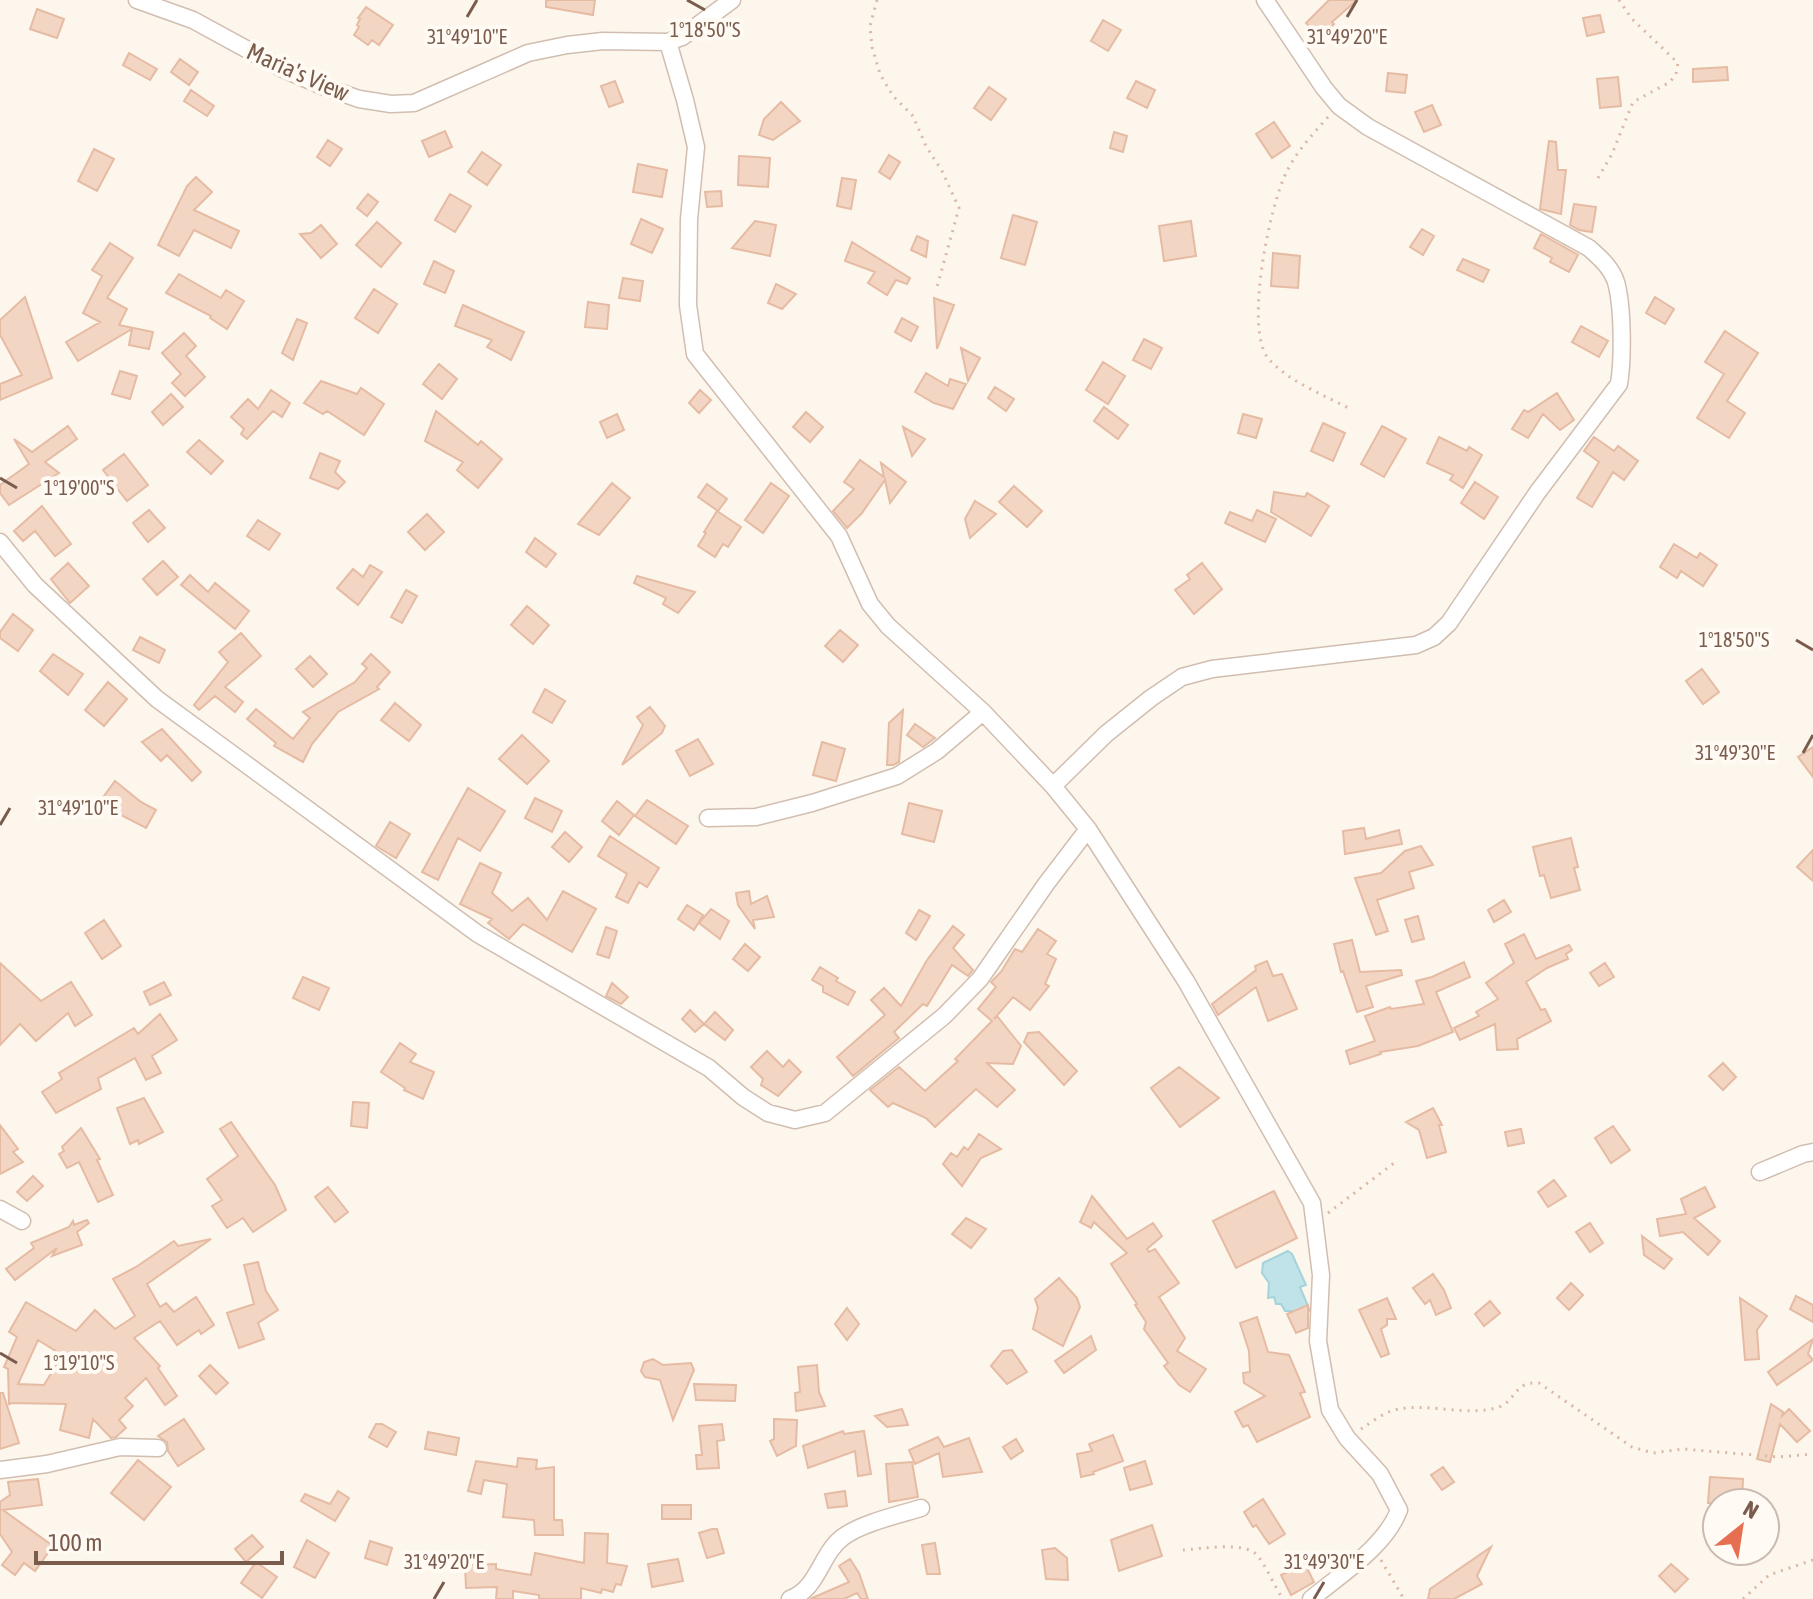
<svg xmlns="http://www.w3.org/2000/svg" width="1813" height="1599" viewBox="0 0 1813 1599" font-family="'Asap Condensed',sans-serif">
  <rect width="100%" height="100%" fill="#fdf6ec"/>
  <path fill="#bfe3e8" stroke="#a5d3da" stroke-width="2" d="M1288,1251L1292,1254L1306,1285L1300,1287L1310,1311H1285L1281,1304H1276L1274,1297L1268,1298L1269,1283L1262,1273L1263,1263Z"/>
  <path fill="#f3d5c3" stroke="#e6bba3" stroke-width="2" fill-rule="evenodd" d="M546,0H595L593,15L546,7Z
    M1329,0H1357L1332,22L1334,24L1321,38L1306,23Z
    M366,7L393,25L379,45L372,40L368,45L354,35L359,27L357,25L360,19L358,18Z
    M37,9L64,19L57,38L30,29Z
    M1600,15L1604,32L1587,36L1583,18Z
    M1103,20L1121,30L1108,51L1091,41Z
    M129,53L157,69L150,80L123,65Z
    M180,59L198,72L189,85L171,72Z
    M1727,67L1728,80L1693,82V69Z
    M1388,73L1407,75L1405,93L1386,91Z
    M1618,77L1621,106L1600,108L1597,79Z
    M615,81L623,102L609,107L601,86Z
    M1136,81L1155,90L1147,108L1127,98Z
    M989,87L1006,99L991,120L974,108Z
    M191,90L214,106L207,116L184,101Z
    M781,102L800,121L773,140L759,135L764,119Z
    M1432,105L1441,125L1424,132L1415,112Z
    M1274,122L1290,146L1272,158L1256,134Z
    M445,131L452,147L429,157L422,141Z
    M1114,132L1127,136L1123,152L1110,148Z
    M328,140L342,149L330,166L317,157Z
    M1549,141L1556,142L1558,170H1566L1561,214L1540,209Z
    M94,149L114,159L97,191L78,181Z
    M482,152L501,165L487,185L468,172Z
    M889,155L900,162L890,179L879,172Z
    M739,156L770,158L768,187L738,185Z
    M638,164L667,170L662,197L633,192Z
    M196,177L212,192L194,210L239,231L231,248L194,230L179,256L158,245L187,186Z
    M842,178L856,180L851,209L837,206Z
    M721,191L722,206L707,207L705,192Z
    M368,194L378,202L367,216L357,208Z
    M450,194L471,206L455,232L435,220Z
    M1574,204L1596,207L1592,232L1579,230L1570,225Z
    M1013,215L1037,222L1025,265L1001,258Z
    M641,219L663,229L652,253L631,244Z
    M755,221L776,225L770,256L732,248Z
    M1191,221L1196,256L1164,261L1159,226Z
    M377,222L401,243L381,267L356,245Z
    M321,225L337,244L321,258L300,234L311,233Z
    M1422,229L1434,236L1423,255L1410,247Z
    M1541,234L1578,255L1569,272L1550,262L1552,258L1534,248Z
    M917,236L928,241L926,257L911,250Z
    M852,242L910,278L907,284L896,280L887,295L868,283L875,272L845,261Z
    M110,243L133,258L107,298L127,309L119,325L153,332L149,349L129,345L132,329L78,361L66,342L100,322L83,313L102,276L92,270Z
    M1273,253L1300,256L1298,288L1271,286Z
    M1463,259L1489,270L1483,282L1457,270Z
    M434,261L454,271L445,293L424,284Z
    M179,274L221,298L226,290L244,301L227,329L210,318L211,316L166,293Z
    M623,278L643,281L640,301L619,298Z
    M776,284L796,294L782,309L768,303Z
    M374,289L397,304L378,333L355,318Z
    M25,297L52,378L0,400V384L22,375L0,335V320Z
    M1655,297L1674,309L1665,324L1646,313Z
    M934,298L954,305L937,349Z
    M588,302L609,305L607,329L585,327Z
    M463,305L524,332L511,360L487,347L492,340L455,326Z
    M902,318L918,327L911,341L895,332Z
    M297,319L307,323L293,360L282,353Z
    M1581,326L1608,341L1599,357L1572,342Z
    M1725,331L1758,353L1727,401L1745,413L1729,438L1697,418L1724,374L1705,362Z
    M184,333L196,346L186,356L205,377L185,396L172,383L181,374L162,353Z
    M1144,339L1162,348L1151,369L1133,360Z
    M961,348L980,358L968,381Z
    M1103,362L1125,376L1108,404L1086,390Z
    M439,364L457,379L442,399L423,384Z
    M120,371L137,376L130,399L112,394Z
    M926,373L948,386L950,379L966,384L953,409L934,403L915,392Z
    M321,381L357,394L361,388L384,404L364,435L327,411L323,414L304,403Z
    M995,387L1014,399L1006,411L988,398Z
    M271,390L290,403L282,417L273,411L247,439L241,434L244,429L231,417L248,399L258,409Z
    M700,390L711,400L699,413L689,403Z
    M1557,393L1574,420L1560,430L1543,414L1528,438L1512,429L1524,410L1528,412Z
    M171,394L183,407L163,425L152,412Z
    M1104,407L1128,425L1118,439L1094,421Z
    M436,411L478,445L481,441L502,459L478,488L457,470L463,462L425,441Z
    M806,412L823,427L810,442L793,427Z
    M617,414L624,430L607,438L600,422Z
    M1243,414L1262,419L1256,438L1238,433Z
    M1323,423L1345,433L1333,461L1311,451Z
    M68,426L77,439L45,462L59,473L9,505L0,493V485L29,464L14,439L32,452Z
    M1382,426L1406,439L1384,477L1361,464Z
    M903,427L925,439L912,456Z
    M1439,437L1467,451L1469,447L1482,455L1463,488L1450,480L1453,475L1427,463Z
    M1594,437L1614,451L1618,446L1638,461L1624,480L1613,472L1592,507L1577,498L1599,462L1584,451Z
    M199,440L223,461L211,474L187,452Z
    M320,453L340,461L335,472L345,482L338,489L310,478Z
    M124,454L148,485L127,501L103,470Z
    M860,460L884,477L881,463L906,482L890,503L885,480L862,513L847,528L833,511L854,489L844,482Z
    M1475,482L1498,497L1484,519L1461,503Z
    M612,483L630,498L599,535L578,524Z
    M771,483L789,496L763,533L745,520Z
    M707,484L727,499L718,511L698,497Z
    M1014,486L1042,511L1027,527L999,502Z
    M1274,492L1305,497L1307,493L1329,506L1311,536L1271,512Z
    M975,501L996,514L970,538L965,519Z
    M42,506L71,544L55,556L35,531L23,541L14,531Z
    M149,510L165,528L148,542L133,523Z
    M1257,510L1276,519L1265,542L1225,523L1230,512L1252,521Z
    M717,511L741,527L728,547L723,544L715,557L698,546L706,533L704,532Z
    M427,514L444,532L425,550L408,532Z
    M258,520L280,534L269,550L247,536Z
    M535,538L556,554L546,567L526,552Z
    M1674,544L1697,558L1700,553L1717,565L1703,586L1681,571L1677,578L1660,567Z
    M163,561L178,577L157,595L143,579Z
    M68,563L89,586L70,603L51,579Z
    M1202,563L1222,589L1194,614L1175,590L1190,579L1187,575Z
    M370,565L382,572L358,605L337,588L353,569L363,577Z
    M190,575L208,592L215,583L249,611L235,629L181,585Z
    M637,576L695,592L678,613L663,604L666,598L634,583Z
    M406,590L417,596L402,623L391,617Z
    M527,606L549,625L533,644L511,625Z
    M13,614L33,630L18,651L0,638V632Z
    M840,630L858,645L843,662L825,646Z
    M241,633L261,656L225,687L243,702L235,712L215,696L199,710L194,705L228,662L219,652Z
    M140,637L165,650L159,663L133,650Z
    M53,654L83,674L68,695L40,671Z
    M371,654L390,672L377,687L379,689L338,712L312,744L303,762L274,746L276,743L247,719L256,709L293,739L310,718L303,712L355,682L367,668L362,664Z
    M310,656L327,674L313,687L296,669Z
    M1702,669L1719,692L1703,704L1686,681Z
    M108,682L127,699L104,726L85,710Z
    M545,689L565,701L552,723L533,712Z
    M395,703L421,725L409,741L381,720Z
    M650,707L665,726L662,733L622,765L643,725L637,717Z
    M903,710L899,762L893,765H887L889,723Z
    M915,724L935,738L923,747L907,735Z
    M162,729L201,772L192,781L167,755L161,761L142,742Z
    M522,735L549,761L527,784L499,759Z
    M698,739L713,764L690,776L676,751Z
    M822,742L845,749L836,781L813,775Z
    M1813,747V777L1798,757Z
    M115,781L141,802L156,810L146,828L117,813L101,800Z
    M468,788L505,811L480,851L458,838L438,880L422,872Z
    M535,798L562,811L552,832L525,818Z
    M647,800L688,826L676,844L635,816Z
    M617,801L634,815L619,835L602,821Z
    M909,803L942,811L934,842L902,834Z
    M390,822L410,834L396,858L376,846Z
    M1364,828L1366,839L1399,830L1402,844L1345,854L1343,831Z
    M565,832L582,847L569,862L552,847Z
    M610,836L659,868L647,887L639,882L628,903L616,897L627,874L598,856Z
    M1571,838L1578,867L1574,868L1580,890L1551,898L1544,875L1540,876L1533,847Z
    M1421,846L1433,865L1409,872L1414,888L1377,900L1388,931L1376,935L1355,878L1381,873L1405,851Z
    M1813,850V881L1797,867Z
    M480,863L501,873L492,893L512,911L528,898L547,920L563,891L596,909L572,952L523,924L509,939L488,923L492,919L460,904Z
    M749,891L751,904L767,896L774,917L753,920L755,929L738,905L736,893Z
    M1504,900L1511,912L1494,922L1488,910Z
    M687,905L703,915L694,930L678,919Z
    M711,909L729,921L720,939L699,923Z
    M919,910L930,916L916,940L906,933Z
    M1418,916L1424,939L1412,942L1405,920Z
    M104,920L121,946L102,959L85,933Z
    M953,926L964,935L953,948L973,970L968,976L952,965L927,1006L923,1004L894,1032L899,1038L853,1076L837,1057L885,1015L871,1000L884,988L901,1006L927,960Z
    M606,927L617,931L609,958L597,954Z
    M1038,929L1056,941L1047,954L1056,959L1045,984L1049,986L1030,1010L1013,997L994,1019L997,1016L1021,1046L1013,1064L987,1063L1015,1090L997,1107L976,1089L935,1127L926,1118L893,1103L888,1107L870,1090L899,1067L925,1091L958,1061L955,1059L992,1021L978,1009L996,987L991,982L1001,972L1015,949L1022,952Z
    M1524,934L1536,959L1569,945L1572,950L1566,954L1568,959L1547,968L1526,982L1541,1010L1545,1009L1551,1021L1517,1039L1518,1049L1497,1050L1495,1024L1460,1040L1454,1028L1479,1016L1476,1012L1498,999L1486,983L1514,963L1505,944Z
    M1352,940L1360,972L1401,970L1402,975L1366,986L1373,1007L1357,1012L1343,971L1341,972L1334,944Z
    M745,944L760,957L748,971L733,959Z
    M1267,961L1273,976L1282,974L1297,1009L1268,1021L1256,987L1218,1015L1212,1004L1256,970L1255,966Z
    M1464,962L1470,977L1436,992L1453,1032L1418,1046L1380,1052L1381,1054L1350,1064L1346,1051L1375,1041L1365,1016L1390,1007L1391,1009L1424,1004L1416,981L1432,977Z
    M0,963L41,1001L71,982L92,1015L75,1026L68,1013L36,1041L20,1024L0,1045Z
    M1605,963L1614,977L1599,986L1590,973Z
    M820,967L838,978L836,981L855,992L848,1005L823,992V986L812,980Z
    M303,977L329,988L319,1010L293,998Z
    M164,982L171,995L150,1005L144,992Z
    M612,983L628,997L621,1004L606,996Z
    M690,1010L704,1024L695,1032L682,1019Z
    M715,1012L733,1030L725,1040L704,1024Z
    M160,1014L177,1040L152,1056L161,1073L146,1080L135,1058L98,1078L101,1089L56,1113L42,1092L62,1079L59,1073L134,1028L138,1034Z
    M1039,1032L1077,1071L1064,1085L1024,1042L1028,1033Z
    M400,1043L416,1054L410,1062L434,1072L423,1099L404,1090L405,1088L381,1072Z
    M767,1051L783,1067L789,1060L801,1072L778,1096L761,1085L763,1079L751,1067Z
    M1723,1063L1736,1077L1723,1090L1709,1076Z
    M1179,1067L1219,1098L1180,1127L1151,1088Z
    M144,1098L163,1132L139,1144L138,1140L130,1144L117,1108Z
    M353,1102L369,1103L367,1128L351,1126Z
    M1433,1108L1442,1125H1439L1446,1152L1427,1158L1419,1130L1406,1122Z
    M231,1122L275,1185L286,1210L253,1232L243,1218L227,1228L212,1206L222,1200L207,1179L238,1156L220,1129Z
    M0,1125L18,1149L13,1152L23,1162L0,1174Z
    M1613,1126L1630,1150L1611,1163L1595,1138Z
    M81,1128L100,1159L97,1160L113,1195L98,1202L79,1162L67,1168L59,1154L64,1151L62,1147Z
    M1521,1129L1524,1143L1508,1146L1505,1132Z
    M979,1134L1001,1149L981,1158L962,1186L943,1164L951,1153L957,1157L964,1147L968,1150Z
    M33,1176L43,1186L27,1201L17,1192Z
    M1554,1180L1566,1196L1548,1207L1538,1192Z
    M328,1187L348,1212L335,1222L315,1197Z
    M1705,1187L1715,1207L1694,1218L1720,1241L1708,1255L1683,1232L1660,1236L1657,1219L1686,1214L1681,1199Z
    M1274,1191L1297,1238L1236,1268L1213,1221Z
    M1092,1196L1127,1239L1153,1223L1162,1236L1147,1249L1149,1252L1155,1249L1179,1283L1159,1297L1185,1338L1177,1351L1206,1369L1190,1392L1179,1385L1164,1366L1168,1363L1144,1329L1146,1322L1135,1305L1137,1304L1111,1264L1127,1253L1094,1222L1091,1228L1080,1222Z
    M966,1218L986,1229L971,1248L952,1234Z
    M87,1220L89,1223L77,1232L82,1245L52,1256L57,1248L15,1280L6,1269L34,1248L31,1243L69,1227L73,1221L74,1225Z
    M1590,1223L1603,1243L1590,1252L1576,1232Z
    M1642,1236L1672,1259L1664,1269L1644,1255Z
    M211,1239L147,1284L160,1307L166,1303L174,1312L196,1297L214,1325L201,1334L199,1330L177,1345L160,1321L134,1338L160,1366L158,1368L177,1396L165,1405L146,1378L125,1398L133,1406L119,1420L126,1428L116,1437L111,1438L93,1419L89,1438L60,1430L66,1404L10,1403L9,1405L8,1369L4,1367L17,1337L9,1332L26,1302L76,1331L95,1310L115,1329L135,1316L113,1279L136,1267L174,1241L178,1246ZM38,1340L62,1355L44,1385L18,1384Z
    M258,1262L266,1291L278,1310L258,1323L264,1339L239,1348L227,1313L254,1304L244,1265Z
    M1433,1274L1444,1290L1451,1308L1436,1315L1430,1300L1425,1304L1413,1288Z
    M1059,1278L1077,1298L1080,1307L1063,1346L1033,1329L1038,1308L1035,1299Z
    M1571,1283L1583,1295L1569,1310L1557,1298Z
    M1796,1296L1813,1305V1322L1790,1309Z
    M1387,1298L1396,1319H1387V1325L1381,1329L1389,1354L1381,1357L1359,1310Z
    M1740,1298L1767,1316L1757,1330L1759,1359L1745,1360Z
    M1490,1301L1500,1313L1484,1326L1475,1314Z
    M1308,1305V1328L1296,1333L1287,1314Z
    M847,1308L859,1324L847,1340L835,1324Z
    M1257,1317L1268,1352L1289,1355L1305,1392L1300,1393L1310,1417L1257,1442L1248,1425L1243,1427L1235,1412L1265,1396L1244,1383L1243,1373L1250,1372L1249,1351L1240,1323Z
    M1091,1336L1096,1350L1064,1373L1055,1361Z
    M1813,1339L1808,1354L1813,1360L1777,1385L1768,1372Z
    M1012,1350L1027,1372L1007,1384L991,1366L1003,1351Z
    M653,1359L663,1365L691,1363L694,1370L673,1420L660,1380L645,1377L641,1371L644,1362Z
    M210,1365L228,1383L216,1394L199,1376Z
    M817,1365L819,1392L825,1406L796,1411L795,1393L800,1392L798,1367Z
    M694,1384L736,1385L735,1401L696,1400Z
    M0,1393H3L19,1443L0,1449Z
    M1771,1404L1783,1412L1782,1416L1789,1409L1810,1431L1797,1442L1780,1424L1770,1462L1757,1459Z
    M902,1409L908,1425L887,1427L875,1416Z
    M184,1419L204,1449L178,1466L168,1451L167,1442L158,1436Z
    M774,1419L797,1420L796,1446L777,1456L770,1441L774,1439Z
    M376,1424H382L396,1432L387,1447L369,1437Z
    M722,1424L724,1440L717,1441L719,1468L697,1469L696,1455H702L699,1426Z
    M843,1431L844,1434L864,1431L871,1474L858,1476L855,1451L808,1468L803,1446Z
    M428,1432L459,1438L456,1455L425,1449Z
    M1113,1435L1123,1461L1093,1472L1094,1474L1081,1477L1077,1454L1092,1451L1089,1444Z
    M938,1437L944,1447L969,1438L982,1472L943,1477L939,1453L915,1464L909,1450Z
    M1016,1439L1023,1451L1011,1459L1003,1447Z
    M518,1458L537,1460L536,1469L554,1467V1520H562L563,1535H535L534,1520L503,1517L507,1484L484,1480L481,1494L468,1491L476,1461L517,1467Z
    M138,1460L171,1487L144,1520L111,1493Z
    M1145,1461L1152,1484L1130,1490L1124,1468Z
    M912,1462L918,1497L889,1502L886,1464Z
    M1443,1467L1454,1482L1442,1490L1431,1475Z
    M1710,1477L1743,1479L1742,1503H1708Z
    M38,1479L42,1505L3,1510L53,1546L35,1571L24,1563L15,1575L2,1565L12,1552L0,1534V1502L10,1495L8,1482Z
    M338,1491L349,1498L335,1521L301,1501L305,1494L330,1504Z
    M845,1491L847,1506L828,1508L825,1494Z
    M1263,1499L1285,1534L1269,1544L1256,1525L1253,1527L1244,1512Z
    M662,1505H691V1519H662Z
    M1152,1525L1162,1556L1119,1571L1111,1540Z
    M712,1529H717L724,1553L707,1558L699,1533Z
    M585,1533L608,1534L607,1563L627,1566L621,1585L616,1584L613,1592L602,1589L601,1593L581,1588V1599H539V1595L513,1591V1599H496L497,1587L466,1588L465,1565L496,1564V1569L531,1575L535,1553L584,1563Z
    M252,1535L263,1547L246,1562L235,1549Z
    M307,1540L329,1553L315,1578L294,1567Z
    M370,1541L392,1548L387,1565L365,1558Z
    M935,1543L940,1574H927L922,1545Z
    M1491,1547L1477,1576L1482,1584L1454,1599H1428L1430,1589Z
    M1055,1548L1067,1558L1068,1580L1046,1579L1042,1550Z
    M678,1559L683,1581L652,1587L648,1564Z
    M850,1559L859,1573L868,1599H861L857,1593L844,1599H810L849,1582L839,1566Z
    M256,1562L277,1577L262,1598L241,1583Z
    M1305,1564L1314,1582L1291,1595L1281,1575Z
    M1671,1564L1688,1579L1675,1592L1659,1576Z"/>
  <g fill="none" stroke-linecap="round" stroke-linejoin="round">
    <g stroke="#d1beb0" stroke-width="19">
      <path id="minor" d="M137,0L193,20L281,68L322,86L359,99L391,104L414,103L528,53L567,45L603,41L668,42L682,37L732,0
        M668,42L685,100L696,147L689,219L688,305L695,354L839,536L870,604L888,626L983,712L1053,786L1088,829L1186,981L1312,1203L1321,1275L1318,1341L1330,1410L1347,1438L1380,1474L1399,1510C1385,1547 1341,1574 1311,1599
        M0,542L35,585L157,699L478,934L709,1068L743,1097L768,1113L795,1120L825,1113L944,1016L980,979L1046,884L1088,829
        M1053,786L1106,734L1151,698L1182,677L1212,669L1416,645L1434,637L1449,623L1537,493L1619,384C1623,359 1623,307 1616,282C1611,267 1600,258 1589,248L1368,127L1339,106L1324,88L1265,0
        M708,818L756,817L812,803L897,776L937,751L983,712
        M1760,1172L1803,1154L1813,1152
        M0,1209L22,1221
        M0,1470L47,1464L120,1447L158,1448
        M790,1599C819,1588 820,1554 843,1537C862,1523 898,1515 921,1508"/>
    </g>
    <path stroke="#d9b8a5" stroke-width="3" stroke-dasharray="2 6" stroke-linecap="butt" d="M877,0L870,26L872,47L880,74L893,96L913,116L926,146L942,171L959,208L937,287
      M1328,117C1313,134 1297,151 1287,171C1270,204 1244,328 1268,358C1288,382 1325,395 1352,410
      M1598,178L1612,154L1633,102L1670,82L1676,74L1678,63L1632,19L1619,0
      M1328,1213L1398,1160
      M1361,1429C1372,1422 1385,1411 1399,1409C1428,1403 1469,1417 1499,1407C1517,1400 1514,1381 1539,1383L1632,1447L1653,1453L1683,1449L1778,1457L1813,1454
      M1183,1550C1201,1549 1244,1541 1257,1555C1267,1567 1274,1586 1283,1599
      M1381,1560L1404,1599
      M1743,1599L1769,1575L1813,1560"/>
    <use href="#minor" stroke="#fff" stroke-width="16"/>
  </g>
  <path fill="none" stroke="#7a5c4d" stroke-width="3" d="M687,0L705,10M467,17L477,0M1347,17L1357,0M0,478L17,488M1796,640L1813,650M1803,753L1813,735M0,825L10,808M0,1353L17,1363M434,1599L444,1582M1314,1599L1324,1582"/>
  <g text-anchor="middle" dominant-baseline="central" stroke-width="8" stroke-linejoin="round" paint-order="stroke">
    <g font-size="24" fill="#7a5c4d" stroke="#fffaf3">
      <text transform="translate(298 72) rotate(24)">Maria's View</text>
    </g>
  </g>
  <g font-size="20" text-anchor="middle" fill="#7a5c4d" stroke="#fffaf3" stroke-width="8" stroke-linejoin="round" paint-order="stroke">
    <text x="705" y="37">1°18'50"S</text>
    <text x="467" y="44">31°49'10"E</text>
    <text x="1347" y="44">31°49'20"E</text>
    <text x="79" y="495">1°19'00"S</text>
    <text x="1734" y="647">1°18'50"S</text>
    <text x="1735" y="760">31°49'30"E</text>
    <text x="78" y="815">31°49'10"E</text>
    <text x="79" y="1370">1°19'10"S</text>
    <text x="444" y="1569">31°49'20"E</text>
    <text x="1324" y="1569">31°49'30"E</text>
  </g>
  <g transform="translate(1741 1527) rotate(30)"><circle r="38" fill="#fffaf3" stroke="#cabbb1" stroke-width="2"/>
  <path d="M0-6L14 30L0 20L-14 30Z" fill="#e76f51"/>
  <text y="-12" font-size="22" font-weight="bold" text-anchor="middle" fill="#7a5c4d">N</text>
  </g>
  <path d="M36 1551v12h246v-12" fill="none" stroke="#7a5c4d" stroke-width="4"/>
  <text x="48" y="1551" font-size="24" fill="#7a5c4d" stroke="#fffaf3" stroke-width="6" paint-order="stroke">100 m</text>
</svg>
